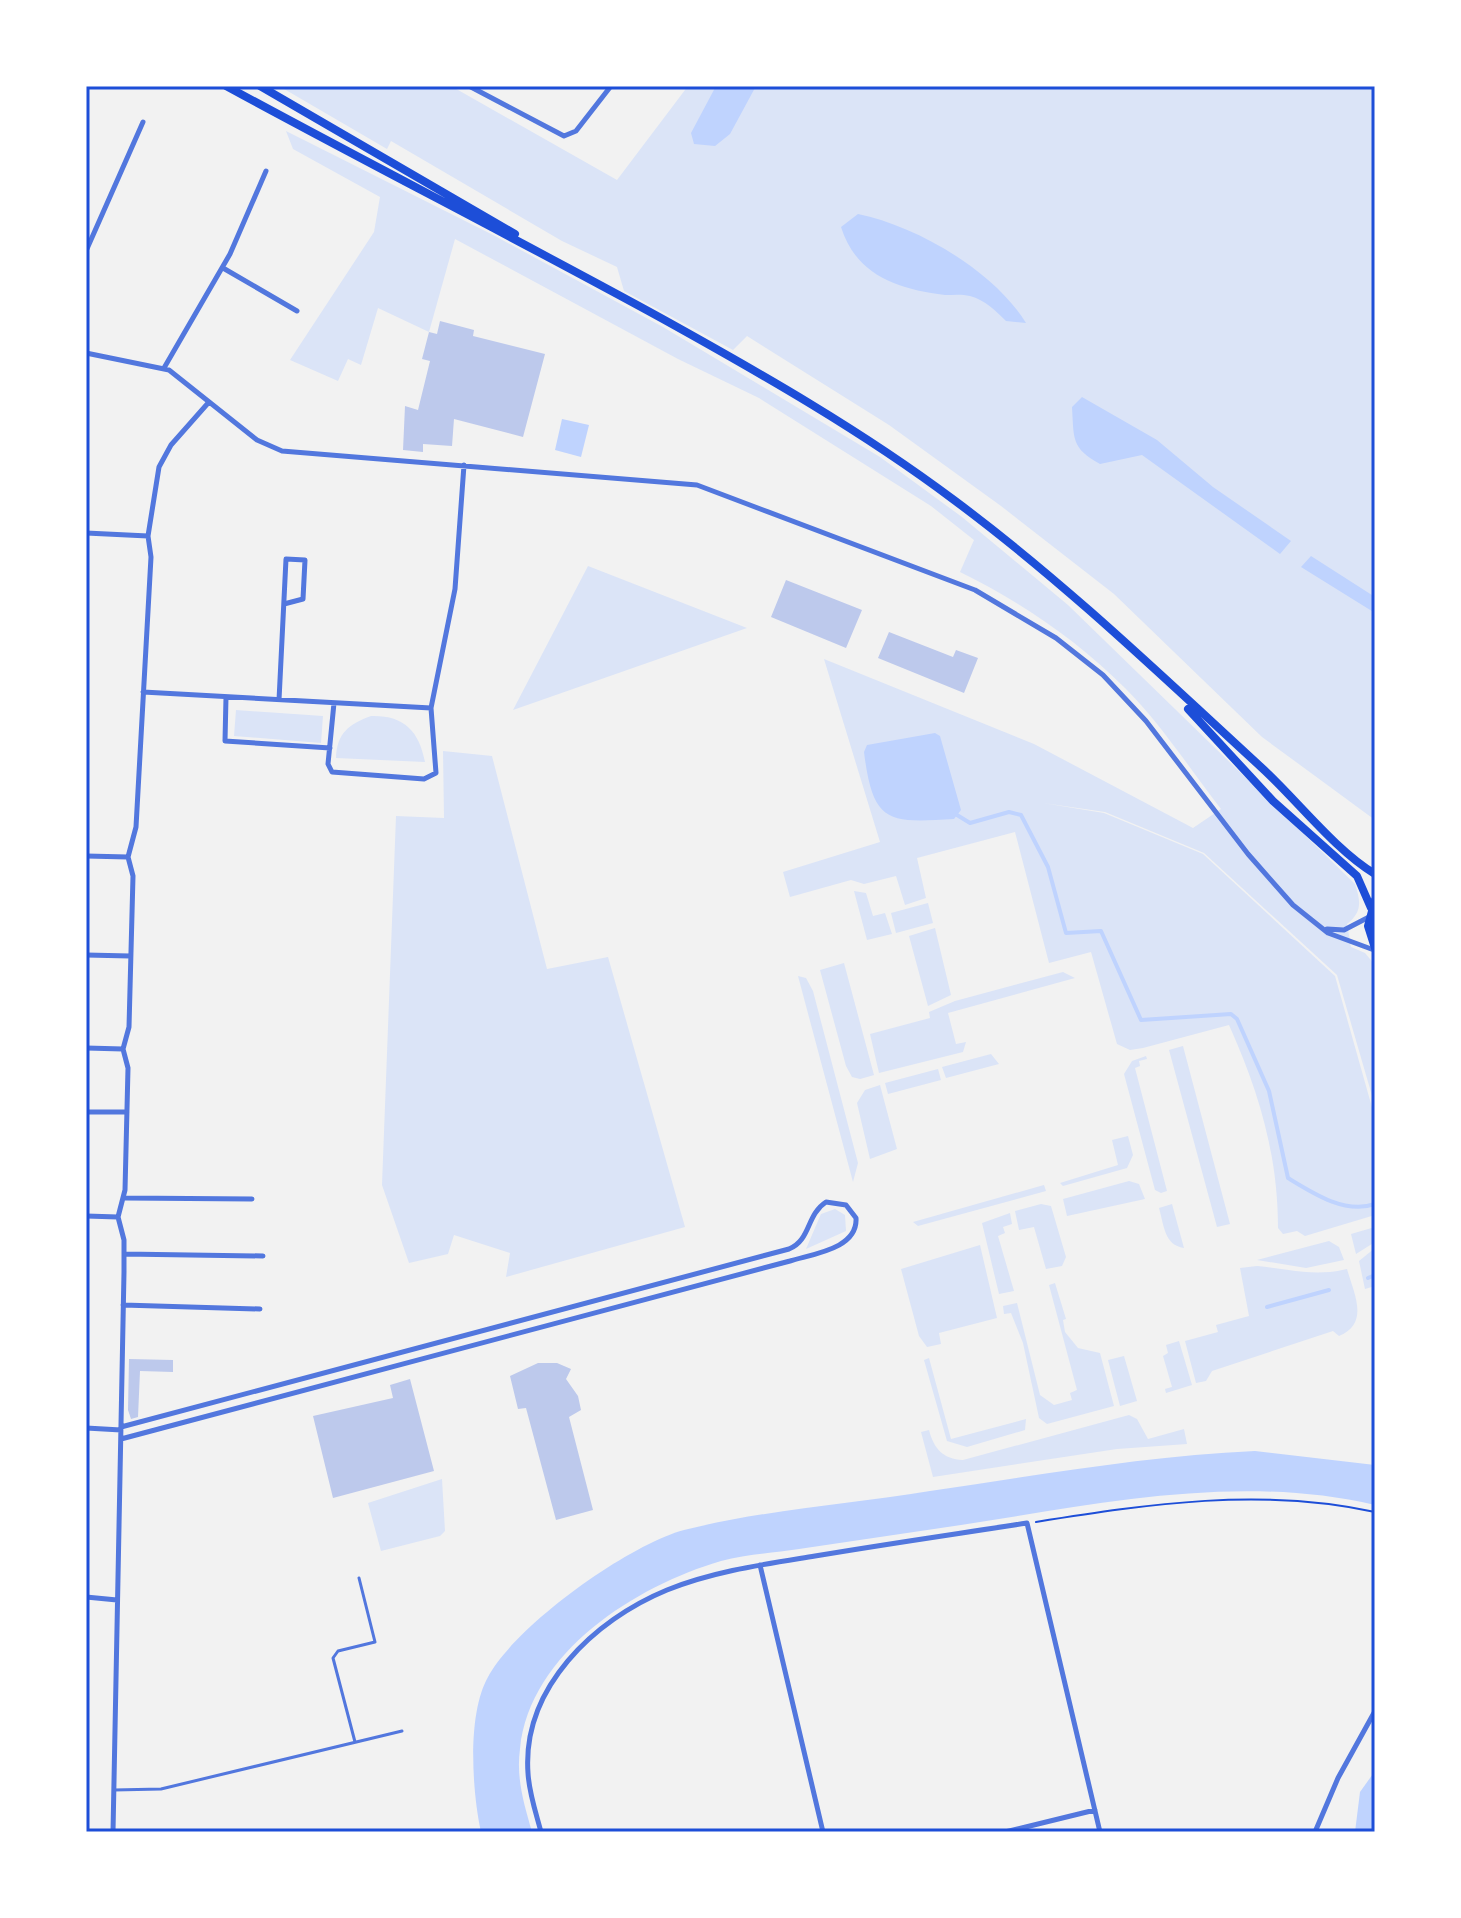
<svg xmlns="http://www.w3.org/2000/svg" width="1461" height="1918" viewBox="0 0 1461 1918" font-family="Lato,sans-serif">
  <rect width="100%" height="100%" fill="#f2f2f2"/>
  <path fill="#dbe4f7" d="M279,86H451L617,180L688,86H1375V820L1262,737L1114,594L1001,506L889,425L747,336L733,350L624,291L617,267L562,241L391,141L387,149Z
    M286,131L495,236L663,327L880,457L962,517L1068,605L1355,884C1361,902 1362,912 1347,924L1351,947L1365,953L1375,965V1106L1337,975L1204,853L1105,812L1043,803L1104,813L1203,854L1335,976L1375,1118V1215L1305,1236L1297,1231L1283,1234L1278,1228C1278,1155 1259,1092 1229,1025L1143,1048L1130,1050L1117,1044L1091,952L1049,963L1015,832L917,858L926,898L905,905L896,876L864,884L851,880L790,897L783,872L880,842L824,659L1034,744L1193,828L1221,809C1190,769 1161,724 1125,688C1077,640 1021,602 960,572L974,540L931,506L759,398L678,359L455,239L429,332L378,308L361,365L348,359L338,381L290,360L374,232L380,197L293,149Z
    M588,566L747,628L513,710Z
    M236,710L323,716L321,743L234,736Z
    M371,716C403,715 419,730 425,762L336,758C337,733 349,724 371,716Z
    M443,751L492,756L547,969L608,957L685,1227L506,1277L510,1253L454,1235L448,1254L409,1263L382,1185L396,816L444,818Z
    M854,891L866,893L873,916L885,913L892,934L867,940Z
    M928,903L933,923L896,933L891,913Z
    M935,928L951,995L928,1006L909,936Z
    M844,963L874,1075L860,1079L852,1077L846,1066L820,970Z
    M1063,972L1075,978L948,1013L956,1044L966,1042L963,1052L879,1073L870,1034L930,1018L929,1012L955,1001Z
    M798,976L806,978L813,991L858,1163L853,1182Z
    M1183,1046L1230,1224L1217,1227L1169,1050Z
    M991,1054L999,1064L946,1078L942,1067Z
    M1146,1056L1147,1059L1139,1061L1140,1066L1135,1068L1167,1191L1161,1193L1155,1190L1124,1074L1132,1061Z
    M938,1069L941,1080L888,1094L885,1083Z
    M880,1085L897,1149L870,1159L857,1103L865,1090Z
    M1128,1136L1133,1155L1127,1168L1063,1186L1060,1183L1118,1165L1112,1140Z
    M1129,1181L1139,1184L1145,1199L1067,1216L1063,1199Z
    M1044,1185L1046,1191L918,1226L913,1222Z
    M1041,1204L1051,1206L1066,1257L1062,1266L1046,1269L1034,1227L1019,1230L1015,1211Z
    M1172,1204L1184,1248C1164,1245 1164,1225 1159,1208Z
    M835,1209L845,1215L846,1231L806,1249L821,1214Z
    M1010,1213L1012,1224L1003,1227L1005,1233L998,1236L1014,1291L999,1294L982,1223Z
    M1375,1227V1242L1356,1254L1351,1234Z
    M1329,1241L1339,1247L1344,1260L1306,1268L1257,1260Z
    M980,1245L997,1318L939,1333L941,1344L927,1347L919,1336L901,1269Z
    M1375,1248V1286L1365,1289L1359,1261Z
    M1257,1266C1290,1269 1314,1277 1347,1269C1354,1294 1370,1323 1339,1336L1333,1331L1212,1371L1206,1381L1196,1383L1185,1341L1218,1332L1216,1325L1249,1316L1240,1268Z
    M1055,1283L1066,1319L1063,1320L1065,1332L1078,1348L1100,1353L1114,1406L1047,1424L1039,1418L1023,1343L1011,1313L1004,1314L1003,1306L1017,1303L1040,1395L1054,1405L1072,1400L1070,1393L1077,1390L1049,1285Z
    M1179,1341L1192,1385L1166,1393L1165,1389L1172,1387L1163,1356L1168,1353L1166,1345Z
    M1124,1356L1137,1401L1120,1406L1108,1360Z
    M929,1358L951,1439L1026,1419L1025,1430L967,1447L947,1441L924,1360Z
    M1129,1415L1137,1419L1148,1439L1184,1429L1187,1444L1117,1449L933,1477L921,1432L929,1430C934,1449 943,1459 963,1460Z
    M442,1479L445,1531L440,1536L381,1551L368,1503Z"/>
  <path fill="#bfd3fe" d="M716,86H756L730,134L715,146L694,144L691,133Z
    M858,214C917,226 994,271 1026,323L1006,321C996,311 985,300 970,296C962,294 953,295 945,295C897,289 856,275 841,227Z
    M1082,397L1157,440L1213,487L1291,541L1280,554L1142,455L1100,464C1071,448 1074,439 1072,407Z
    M562,419L589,425L581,457L555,450Z
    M1311,556L1375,597V613L1301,567Z
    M935,733L940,736L961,810L954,819C888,823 873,824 864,752L867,745Z
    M1255,1451L1375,1465V1505C1237,1473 1098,1504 961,1525C907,1533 853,1541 799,1549C774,1553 746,1554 721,1561C636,1586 530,1652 520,1749C516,1778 524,1804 532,1832H481C472,1791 467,1714 488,1677C516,1625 628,1545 684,1530C764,1510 849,1504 930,1491C1039,1475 1146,1456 1255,1451Z
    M1375,1771V1832H1355L1360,1792Z"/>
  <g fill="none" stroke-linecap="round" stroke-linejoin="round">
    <path stroke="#bfd3fe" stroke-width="4" d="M957,815L970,823L1009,812L1021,815L1048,867L1066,933L1101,931L1141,1020L1231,1014L1237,1019L1269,1091L1288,1178C1314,1194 1345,1214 1375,1204
      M1368,1278L1375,1275
      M1267,1307L1329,1290"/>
  </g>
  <path fill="#bdc9ec" d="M440,321L474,330L473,336L545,354L523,437L454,419L452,446L423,444V452L403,450L405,406L418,410L430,361L422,359L429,332L437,334Z
    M786,580L862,610L846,648L771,617Z
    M889,632L953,657L956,650L978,658L964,693L878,658Z
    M129,1359L173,1360V1372L140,1371L138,1417L131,1419L128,1410Z
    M538,1363H557L571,1369L566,1379L578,1396L581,1410L569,1417L593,1510L556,1520L526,1408L518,1409L510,1376Z
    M410,1379L434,1471L333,1498L313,1416L393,1398L390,1385Z"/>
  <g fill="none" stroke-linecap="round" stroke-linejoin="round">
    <path stroke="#1d4ed8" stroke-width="2" d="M1036,1522C1149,1504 1261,1487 1375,1512"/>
    <path stroke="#5277de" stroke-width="3" d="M355,1742L333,1658L338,1651L375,1642L359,1578
      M114,1790L161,1789L402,1731"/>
    <path stroke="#5277de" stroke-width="5" d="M469,86L564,136L576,131L611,86
      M86,251L143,122
      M223,268L297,311
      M86,353L169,370L257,440L282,451L697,485L975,590L1056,638L1103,675L1146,721L1248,854L1293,905L1328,933L1374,950
      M164,368L230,254L266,171
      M86,533L148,536
      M143,692L431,708
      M226,697L225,741L330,748
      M279,700C281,653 284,606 286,559L305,560L303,599L284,604
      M334,703L328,764L332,772L424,779L436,773L431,708L455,589L464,465
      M86,856L128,857
      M1327,929L1344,930L1369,917
      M86,955L130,956
      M86,1048L123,1049
      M86,1112H127
      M125,1198L252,1199
      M86,1216L118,1217
      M124,1254L263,1256
      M123,1305L260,1309
      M121,1427L789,1249C811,1240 806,1215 826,1202L846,1205L856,1218C858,1249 812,1254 790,1261L121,1439
      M86,1428L121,1430
      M760,1565L823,1832
      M86,1597L117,1600
      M113,1832L124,1272V1240L118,1217L125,1190L128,1068L123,1049L129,1027L133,876L128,857L136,827L151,557L148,536L159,467L171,445L209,402
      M541,1832C536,1813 529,1793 528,1773C522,1688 594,1620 667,1590C714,1571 766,1564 815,1556C886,1544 956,1534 1027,1523L1100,1832
      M1005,1832L1095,1810
      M1315,1832L1338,1778L1375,1711"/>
    <path stroke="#1d4ed8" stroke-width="8" d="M226,86C371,165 517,239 661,318C762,374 862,431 954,500C1063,581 1162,676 1262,768C1297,800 1335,850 1375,874
      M260,86L515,234
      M1188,709L1273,801L1357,876L1371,908
      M1375,900L1368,926L1375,948"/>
  </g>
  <rect width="1461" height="1918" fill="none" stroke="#ffffff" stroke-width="176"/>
  <rect x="88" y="88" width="1285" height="1742" fill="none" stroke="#1d4ed8" stroke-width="3"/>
</svg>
